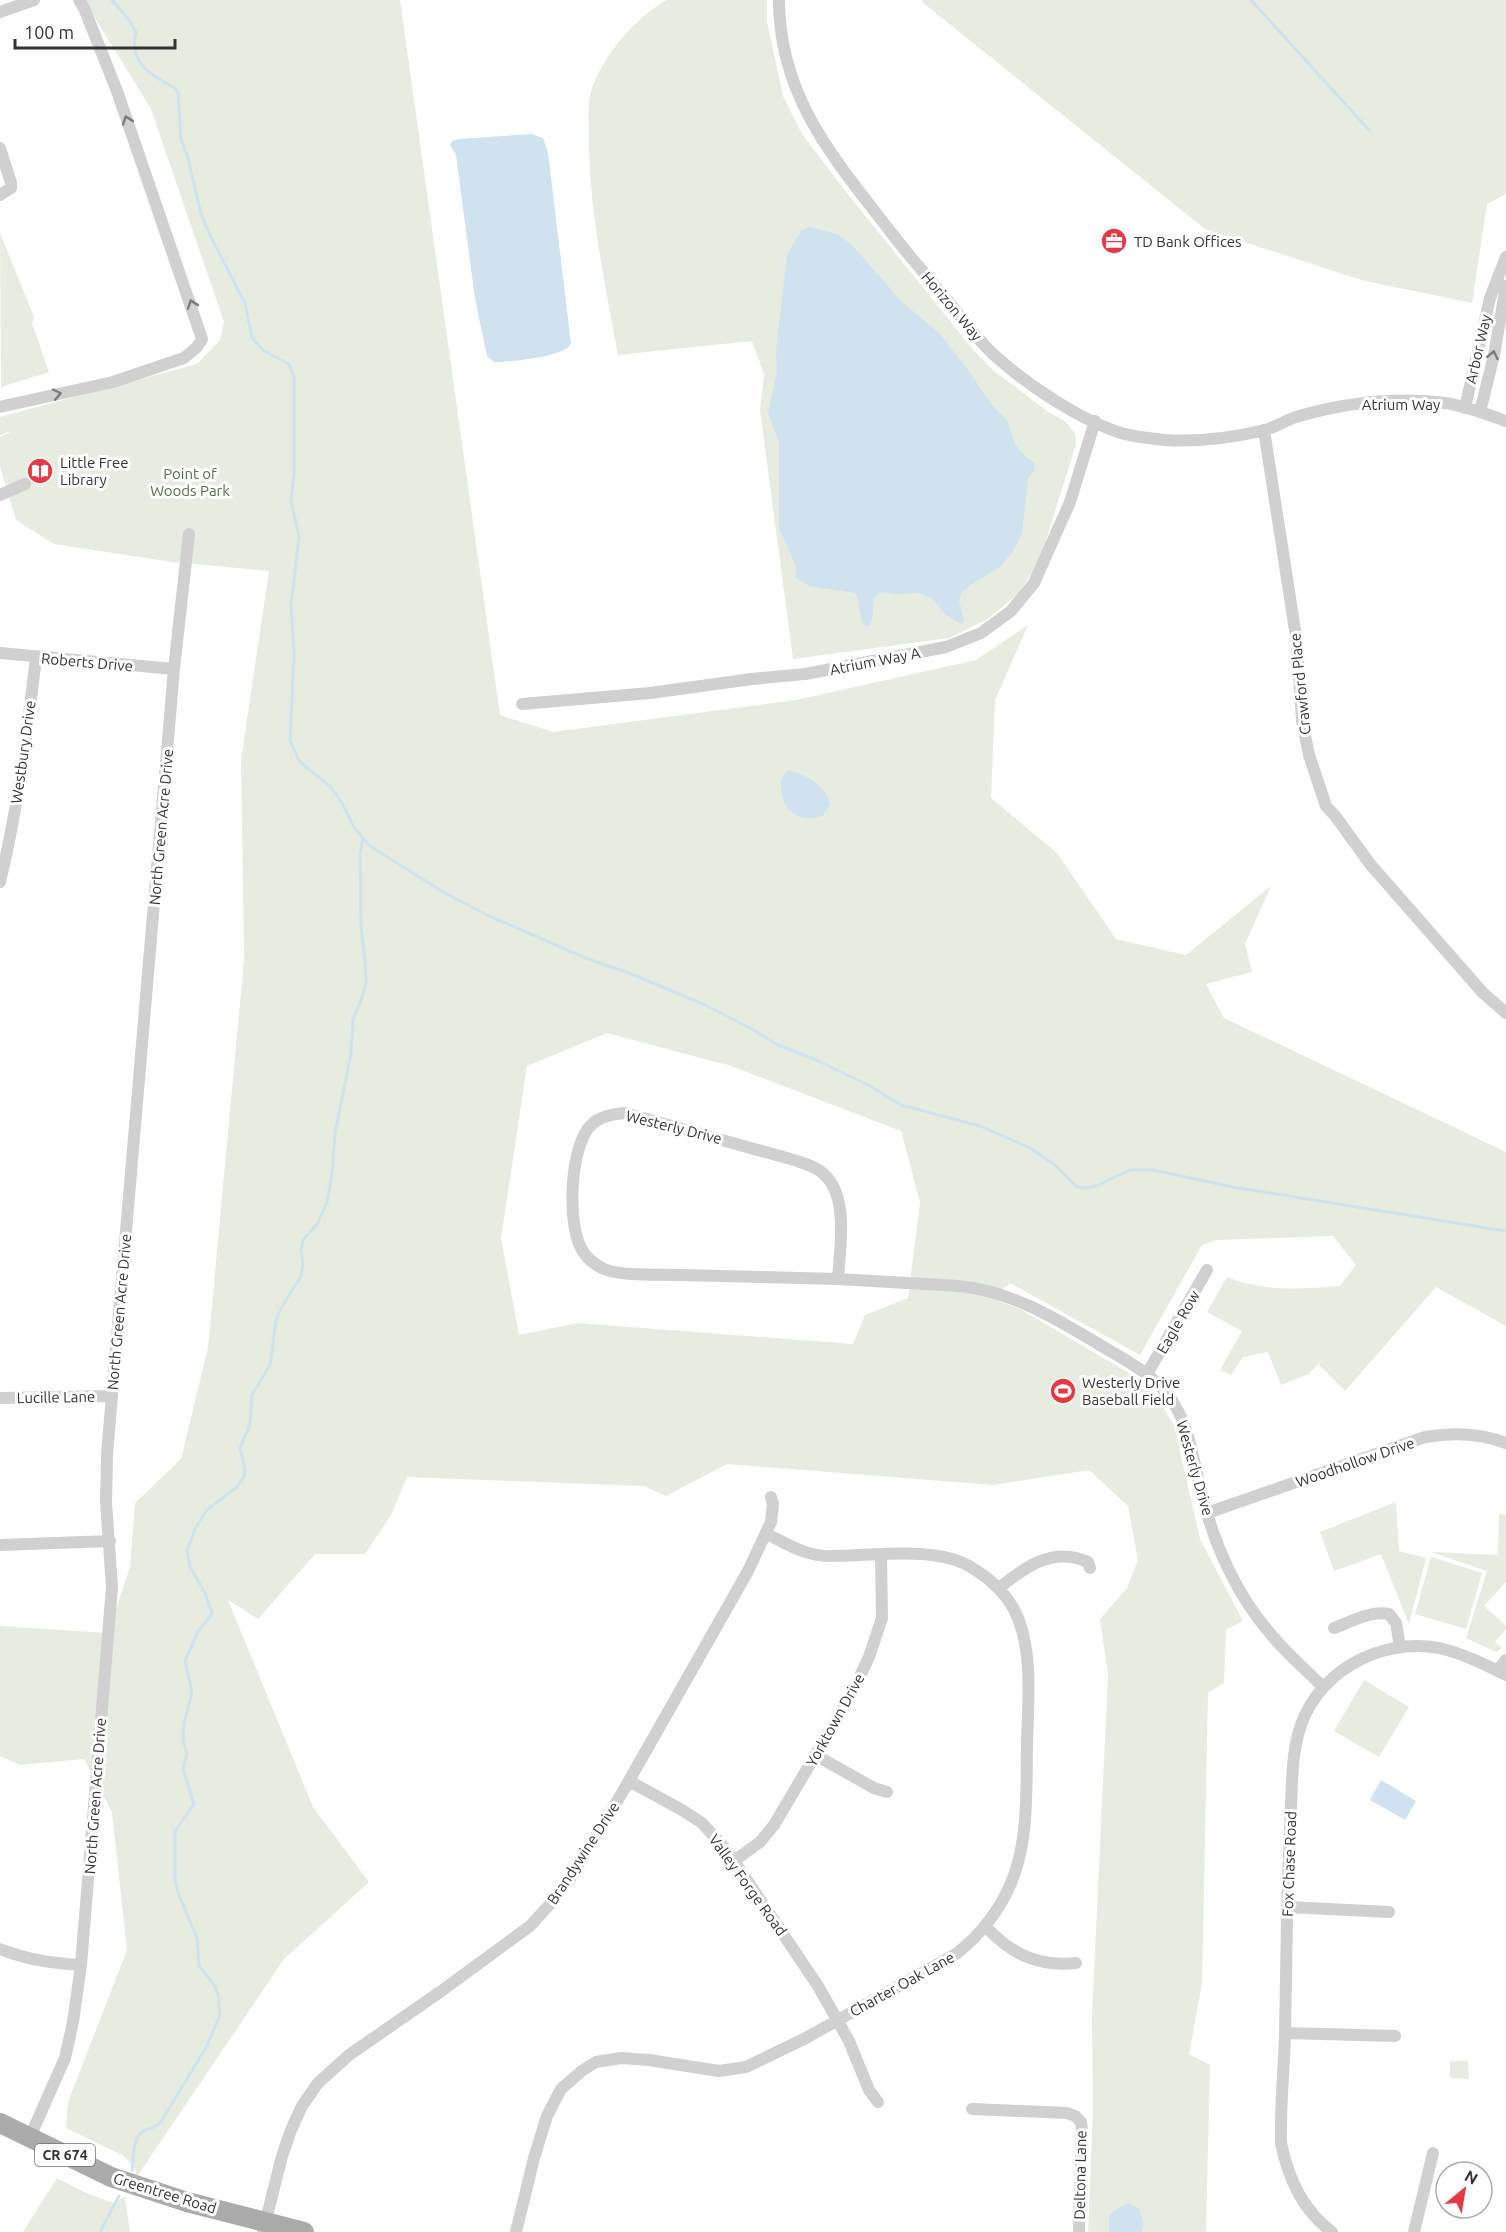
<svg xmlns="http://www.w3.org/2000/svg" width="1506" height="2232" viewBox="0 0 1506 2232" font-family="Ubuntu,sans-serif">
  <rect width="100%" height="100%" fill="#fff"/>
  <path fill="#e6ecdf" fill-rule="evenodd" d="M84,0H400L500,715L553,732L796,700L976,660L1028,625L995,700L991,798L1057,853L1116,939L1186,955L1271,886L1245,944L1252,972L1206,984L1224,1018L1506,1152V1326L1436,1287L1345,1391L1318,1364L1309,1374L1281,1385L1268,1352L1243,1357L1231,1375L1220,1370L1242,1331L1207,1312L1227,1277C1263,1292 1301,1289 1340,1286L1356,1265L1333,1236L1217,1240L1202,1245L1140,1355L1010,1283L998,1292V1301L1020,1309L1127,1372L1146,1386L1160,1402L1174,1425L1200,1539L1243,1621L1226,1630L1224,1683L1208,1693L1202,1984L1189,2054L1210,2065L1206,2232H1088L1093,2109L1092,2015L1108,1674L1100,1619L1127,1588L1138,1560L1128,1506L1089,1470L993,1485L727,1464L666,1496L644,1486L407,1477L391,1515L365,1554H315L258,1619L228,1600L313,1807L369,1882L284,1959L136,2178V2170L124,2156L66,2128L68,2102L127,1950L112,1812L84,1759L20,1765L0,1756V1626L108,1633L130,1567L135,1503L181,1459L208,1348L244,960L241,760L269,571L172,562L54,544L16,520L0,467V437L13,431L0,435V417L197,364L220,340L224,322L151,109ZM607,1033L731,1066L901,1131L920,1202L908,1298L865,1315L853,1344L578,1323L519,1335L501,1238L527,1066Z
    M667,0H767V22L783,96L802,134L846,192L975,352L994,371L1047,411L1066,422L1075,434L1076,444L1043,550L1031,574L1018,594L986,620L949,638L793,659L760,410L764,375L752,341L618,355C605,284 589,211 589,138C589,127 588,114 589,102C594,64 635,17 667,0Z
    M923,0H1506V194L1487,204L1472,303L1361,280L1205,229L922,2Z
    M0,233L34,317L32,323L49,372L1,387Z
    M1396,1502L1399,1551L1426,1558L1409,1624L1381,1554L1334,1571L1320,1532Z
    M1499,1514L1506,1515V1582L1484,1606L1506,1626V1629L1495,1642L1502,1648L1496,1652L1466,1638L1487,1571L1431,1552L1498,1555Z
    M1431,1557L1482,1573L1466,1629L1415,1614Z
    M1364,1680L1409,1707L1379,1757L1334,1731Z
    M1450,2061H1468L1469,2079L1450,2078Z
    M57,2178L84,2192L113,2203L127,2195L125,2198L130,2232H23Z"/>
  <path fill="#cfe2ee" d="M531,134L543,138L548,152L571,344C564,357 510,362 494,362L487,356L475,299L456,155L450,145L452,141L459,139Z
    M810,227L837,234L852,245L901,301L939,333L968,370L992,405L1007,420L1015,444L1025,456L1034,463V471L1028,478L1022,533L1012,553L1000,567L970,585L962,593L959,600L964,621L961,624L945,614L933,599L920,593L895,594L881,592C866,600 879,618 867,627C858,620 861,603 855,593L809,586L795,577L796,567L779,528V443L768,413L777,371L776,351L787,255L801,231Z
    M788,770C806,775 826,785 830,804L823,816C794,824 779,807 781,779Z
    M1381,1780L1416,1801L1405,1820L1370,1800Z
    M1129,2203L1139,2209L1144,2224L1141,2232H1109V2216L1118,2208Z"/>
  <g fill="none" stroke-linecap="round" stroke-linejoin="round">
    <path stroke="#cfe2ee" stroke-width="3" d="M112,0L129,20L136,32C128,63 151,75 175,88L178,93L181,139L188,158L201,214L210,235L245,303L252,338L264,351L289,364L294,377V474L291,500L299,537L291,606L294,654L290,740L299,761L331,787L342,803L354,827L370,846L443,892L487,915L588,959L629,973L705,1005L750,1028L778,1045L814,1059L868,1085L901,1105L980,1126L1030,1148L1055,1165L1077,1187L1086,1188L1096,1186L1130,1170H1153L1233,1187L1506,1231
      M1251,0L1369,130
      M132,2170C134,2159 132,2139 142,2132C147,2128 154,2129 160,2123L207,2046L220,2015L218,1994L215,1986L199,1966L197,1938L178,1893L175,1879V1831L194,1804L183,1769L187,1754L183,1740L184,1724L192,1692L185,1661L198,1631L210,1617L212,1613L204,1591L190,1567L187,1550L197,1525L208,1509L237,1487L244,1477L245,1469L240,1448L250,1424L252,1395L270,1365L276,1320L280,1310L301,1276L303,1263L301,1250L303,1240L318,1223L327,1202L332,1174L335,1133L351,1054L353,1019L361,1001L366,982L365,960L361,928L360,855L363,838
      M100,2232L119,2196"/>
    <path stroke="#d0d0d0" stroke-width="12" d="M779,0C779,99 837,162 893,235C912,259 932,283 952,306C965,322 978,340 993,354C1026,384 1078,419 1121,433C1134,437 1150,438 1164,440C1198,442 1232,438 1265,430C1276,427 1286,420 1296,417C1344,403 1396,397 1445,403C1466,406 1486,414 1506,421
      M0,12L34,0
      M0,148L11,183V188L0,195
      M0,407L113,382L184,358L197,347L202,339L117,91L84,8L79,0
      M1465,408L1490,298L1506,257
      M1480,412L1494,355L1506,286
      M1264,430L1297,643L1302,721L1309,755L1326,806L1336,817L1370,864L1483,993L1506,1013
      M0,495L25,484
      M0,653L174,669
      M522,704L650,693L752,679L805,674L946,647L981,633L1011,611L1034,583L1070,502L1095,421
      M0,882C18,808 27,733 36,658
      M625,1113L794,1160C802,1163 812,1165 820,1171C850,1192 840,1246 838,1279C786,1278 734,1276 682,1275C660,1274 625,1277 604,1269C595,1265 585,1257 581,1248C567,1222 570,1146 591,1125C600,1116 613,1114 625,1113Z
      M838,1279L959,1286C1011,1291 1055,1318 1100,1345C1130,1363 1162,1378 1178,1411C1192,1438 1195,1470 1203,1499C1215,1546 1237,1595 1269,1632C1285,1652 1305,1669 1323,1687
      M1147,1374L1207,1270
      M0,1398L112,1396
      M1207,1513L1425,1437C1454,1432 1479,1433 1506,1443
      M0,1545L110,1541
      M999,1588C1025,1567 1053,1546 1088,1562L1090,1568
      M1334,1628C1350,1622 1372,1610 1389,1614L1396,1623L1400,1647
      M1498,1670L1506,1660
      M815,1755L874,1788L887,1792
      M629,1781L682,1810L702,1823L728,1852L818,1986L849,2041L869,2090L878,2102
      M734,1861L760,1842L774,1825L851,1695L869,1657L882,1618L881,1554
      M1287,1907L1389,1912
      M985,1926C1011,1954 1038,1967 1076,1963
      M0,1949C29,1960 51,1963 81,1965
      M1285,2033L1395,2036
      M972,2109L1067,2113L1075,2116L1081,2122L1082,2130L1079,2232
      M30,2137L65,2058L73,2022L81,1965L112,1587L106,1502L107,1454L174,669L189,534
      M263,2232L282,2156L291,2130L302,2106L318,2083L349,2055L440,1992L530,1926L551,1903L571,1877L622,1793L748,1571L771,1522L773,1504L771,1497
      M516,2232L534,2158L547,2116L561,2089L583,2070L596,2062L621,2058L649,2060L719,2071L746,2067L804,2039L956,1954C980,1935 999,1912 1011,1883C1029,1841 1026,1790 1027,1744C1028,1703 1033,1657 1018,1618C1009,1596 990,1578 969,1566C933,1545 867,1557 826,1556C804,1555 785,1543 767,1534
      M1332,2232C1302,2210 1288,2178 1281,2143C1280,2106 1284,2070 1285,2034C1286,1996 1286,1958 1287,1920C1288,1882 1289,1845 1291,1807C1292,1783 1292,1758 1298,1735C1313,1674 1378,1637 1439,1648C1462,1653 1484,1664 1506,1675
      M1414,2232L1433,2153"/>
    <path stroke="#ababab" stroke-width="20" d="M0,2123L111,2177L187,2202L304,2232"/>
  </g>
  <defs><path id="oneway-chevron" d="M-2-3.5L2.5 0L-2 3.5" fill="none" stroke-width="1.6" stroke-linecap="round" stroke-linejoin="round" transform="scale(1.5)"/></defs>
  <g stroke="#7a7a7a">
    <use href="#oneway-chevron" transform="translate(127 120) rotate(-109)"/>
    <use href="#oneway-chevron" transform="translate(192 304) rotate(-109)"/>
    <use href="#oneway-chevron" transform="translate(1493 355) rotate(-79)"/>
    <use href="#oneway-chevron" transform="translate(57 394) rotate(-12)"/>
  </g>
  <defs>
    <g id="office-disc" transform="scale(1.35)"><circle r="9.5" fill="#e63946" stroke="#fff"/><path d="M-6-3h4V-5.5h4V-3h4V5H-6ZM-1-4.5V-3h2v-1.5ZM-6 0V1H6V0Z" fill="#fff"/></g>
    <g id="library-disc" transform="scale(1.35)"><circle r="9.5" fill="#e63946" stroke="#fff"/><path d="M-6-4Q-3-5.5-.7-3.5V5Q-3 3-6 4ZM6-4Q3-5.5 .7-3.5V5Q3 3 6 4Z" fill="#fff"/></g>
    <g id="stadium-disc" transform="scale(1.35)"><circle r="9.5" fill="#e63946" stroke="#fff"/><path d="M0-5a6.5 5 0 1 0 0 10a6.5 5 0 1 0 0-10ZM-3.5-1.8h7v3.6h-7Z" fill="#fff"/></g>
  </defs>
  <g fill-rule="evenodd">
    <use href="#office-disc" x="1114" y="241"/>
    <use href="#library-disc" x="40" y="471"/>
    <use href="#stadium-disc" x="1063" y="1391"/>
  </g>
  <g text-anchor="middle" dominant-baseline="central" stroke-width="6" stroke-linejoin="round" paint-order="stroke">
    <rect fill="#fff" stroke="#707070" stroke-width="1.5" x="35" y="2144" width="60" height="22" rx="4.5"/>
    <g font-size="14" font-weight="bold" fill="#333">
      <text x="65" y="2155">CR 674</text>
    </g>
    <g font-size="15" fill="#333" stroke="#fff" text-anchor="start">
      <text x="1134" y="241">TD Bank Offices</text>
      <text x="60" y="462">Little Free<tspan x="60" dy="17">Library</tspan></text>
      <text x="1082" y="1382">Westerly Drive<tspan x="1082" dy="17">Baseball Field</tspan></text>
    </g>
    <g font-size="15" fill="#333" stroke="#fff">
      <text transform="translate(952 306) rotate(50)">Horizon Way</text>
      <text transform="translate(1478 349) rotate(-77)">Arbor Way</text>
      <text x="1401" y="404">Atrium Way</text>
      <text transform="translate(875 661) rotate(-11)">Atrium Way A</text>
      <text transform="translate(87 662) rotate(5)">Roberts Drive</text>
      <text transform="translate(1300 684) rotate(-96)">Crawford Place</text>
      <text transform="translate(23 752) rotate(-82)">Westbury Drive</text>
      <text transform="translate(161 827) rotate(-85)">North Green Acre Drive</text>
      <text transform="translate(674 1127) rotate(14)">Westerly Drive</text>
      <text transform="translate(119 1312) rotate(-85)">North Green Acre Drive</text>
      <text transform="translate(1178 1322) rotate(-60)">Eagle Row</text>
      <text transform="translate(56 1397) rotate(-1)">Lucille Lane</text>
      <text transform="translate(1355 1462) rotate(-19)">Woodhollow Drive</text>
      <text transform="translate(1195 1468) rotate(74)">Westerly Drive</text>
      <text transform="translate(835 1720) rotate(-61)">Yorktown Drive</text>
      <text transform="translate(95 1796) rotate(-86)">North Green Acre Drive</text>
      <text transform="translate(583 1853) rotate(-57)">Brandywine Drive</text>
      <text transform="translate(1289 1864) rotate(-88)">Fox Chase Road</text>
      <text transform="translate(748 1885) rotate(54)">Valley Forge Road</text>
      <text transform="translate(902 1984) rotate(-29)">Charter Oak Lane</text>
      <text transform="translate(1080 2175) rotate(-89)">Deltona Lane</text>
      <text transform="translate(165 2193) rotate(17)">Greentree Road</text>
    </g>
    <g font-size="15" fill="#56703f" stroke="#fff">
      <text x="190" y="473">Point of<tspan x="190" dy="17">Woods Park</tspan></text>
    </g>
  </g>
  <g transform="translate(1464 2190) rotate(30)"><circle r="28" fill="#ffffff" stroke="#adadad" stroke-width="1.5"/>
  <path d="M0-4.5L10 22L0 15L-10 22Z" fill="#e63946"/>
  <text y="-9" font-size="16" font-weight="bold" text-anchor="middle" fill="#333333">N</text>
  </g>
  <path d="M15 39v9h160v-9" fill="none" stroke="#333333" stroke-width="3"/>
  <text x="24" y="39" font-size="18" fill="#333333" stroke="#ffffff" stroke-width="4.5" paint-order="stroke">100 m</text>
</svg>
